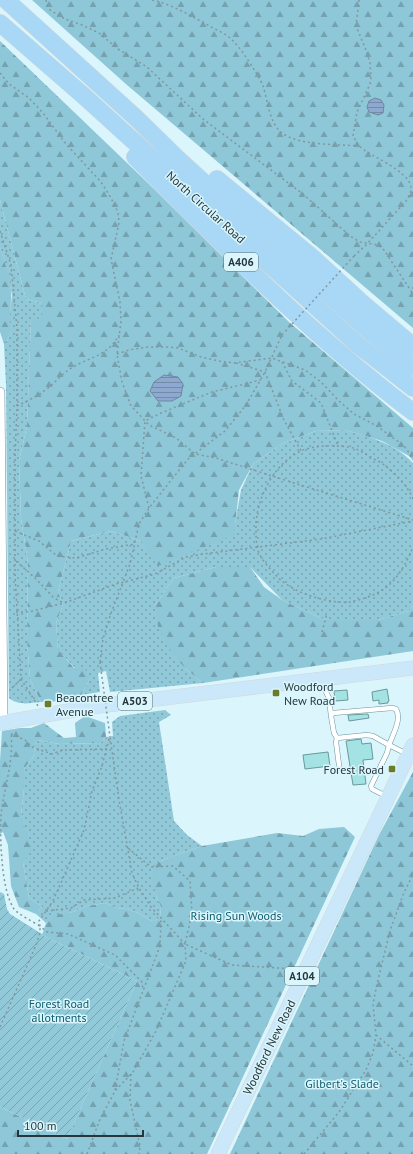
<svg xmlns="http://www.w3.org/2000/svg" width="413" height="1154" viewBox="0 0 413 1154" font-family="'PT Sans',sans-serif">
  <defs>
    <pattern id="grass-dots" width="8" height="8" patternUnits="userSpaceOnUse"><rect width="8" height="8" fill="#91c9d8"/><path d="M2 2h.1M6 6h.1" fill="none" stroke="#76a4b0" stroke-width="1.8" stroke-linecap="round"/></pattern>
    <pattern id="forest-firs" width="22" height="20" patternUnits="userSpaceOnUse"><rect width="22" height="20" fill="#8ec7d7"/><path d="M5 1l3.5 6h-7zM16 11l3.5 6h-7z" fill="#74a2b0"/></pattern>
    <pattern id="garden-furrows" width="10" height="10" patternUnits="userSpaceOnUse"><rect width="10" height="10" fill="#91c9d8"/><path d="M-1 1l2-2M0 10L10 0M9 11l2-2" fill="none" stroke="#76a4b0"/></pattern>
    <pattern id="water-rules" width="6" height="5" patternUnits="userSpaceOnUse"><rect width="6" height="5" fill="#8da9cf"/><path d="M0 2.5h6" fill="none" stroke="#738aa9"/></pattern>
  </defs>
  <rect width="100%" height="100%" fill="#daf5fc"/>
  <path fill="url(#grass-dots)" d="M0,200L26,299L42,303V319H31L27,426L19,461L21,518L28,563L27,641L30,679L41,702C29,703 19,706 9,698L6,385L4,344L11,334L9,322L12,295L6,266L0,248Z
    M346,430C370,437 396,444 413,463V606L409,611L378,620H325L282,600L250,567H216L174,578L155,605L186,669L203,683L110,692L106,671L98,673L100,692L81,695L90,679L75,668L58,650L56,623L63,605L58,592L71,541L111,531L141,541L233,535L241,490L253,464L283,443L316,431Z
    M165,710L171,715L159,722L174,821L187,835L202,846L158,862L156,895L161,907L160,917L154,922L138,913L127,909L116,908L105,903L87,906L73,912L55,916L46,923L36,914L42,906L29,898L23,863L21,816L24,789V769L35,754L34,745L38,740L59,744L100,743L106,737L113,736L112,722L120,716Z"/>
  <path fill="url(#forest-firs)" d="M32,0H413V328L127,85Z
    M0,41L149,184L289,322L413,428V461L409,456L382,441L346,430L316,431L283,443L253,464L239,490L234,535L158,566L141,541L111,531L71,541L58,592L63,605L56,623L58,649L74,668H85L90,679L81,695L65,701L41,702L30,679L27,641L28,563L21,518L19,461L27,426L31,318L42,319V303L26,299L0,200Z
    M0,248C5,262 12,282 11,297C11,310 9,320 11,334L4,344L0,332Z
    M216,567H250L264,587L282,600L325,620H378L409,611L413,606V651L203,683L186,669L172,654L158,627L155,605L174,578Z
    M85,716L105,723L106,737L100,743L59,744L38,740L34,745L35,754L24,769V789L21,816L32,850L23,863L29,898L42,906L36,914L19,907L11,886L8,845L3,832L0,834V761L2,731L20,728H31L44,723L64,738L76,737L75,723Z
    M413,772V1154H230L379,835Z
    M344,827L355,837L207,1154H0V1107L67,1139L137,981L42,935L46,923L55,915L73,912L87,906L105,903L116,908L127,909L138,913L154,922L160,917L161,907L156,895L152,880L155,864L158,862L202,846L277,833L303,836L319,829Z"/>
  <path fill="url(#garden-furrows)" d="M0,892L4,894L7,909L10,914L42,934V935L137,981L67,1139L0,1107Z"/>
  <path fill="url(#water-rules)" stroke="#6e87a3" d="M375,98L381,100L384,105L383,113L378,115L369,112L367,107L369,101Z
    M164,375L178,377L183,384L181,396L172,401H158L150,391L154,382Z"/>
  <path fill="#a4e3e4" stroke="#6b999a" d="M387,689L389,701H388V703L379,704V700L373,701L372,692Z
    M347,690L348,700L335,701L334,691Z
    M368,714L369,718L349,721L348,715Z
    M361,739L362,744L371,743L373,759L363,760L366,784L353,785L346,741Z
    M328,752L330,766L305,769L303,755Z"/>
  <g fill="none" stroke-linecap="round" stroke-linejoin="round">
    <g stroke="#6994a0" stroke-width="5.5">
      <path id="lane" d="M322,682L324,688L329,698L331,716
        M392,708L396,709C402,719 393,734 389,745L373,736L367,735L337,738L334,733L331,716L333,713Z
        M337,738L336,742L339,765
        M386,796L372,789L371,786L387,753L389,745L407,754"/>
    </g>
    <g stroke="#6994a0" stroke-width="10">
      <path id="street" d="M0,392L3,722"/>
    </g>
    <g stroke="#d3d7d8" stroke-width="15">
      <path id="primary" d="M0,723L91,707L413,668
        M218,1154L413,745"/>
    </g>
    <g stroke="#d3d7d8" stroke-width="18">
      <path id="highway" d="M6,0L136,118L178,159L247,222L368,330L413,367
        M0,23L85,97L357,344L413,388
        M135,157C224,246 312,336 413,412
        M217,179L313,258L362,303L413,346"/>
    </g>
    <path stroke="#81979d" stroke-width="1.5" stroke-dasharray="2 3" stroke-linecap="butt" d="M46,0L47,5L50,10L65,19L82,25L99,33L118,49L147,67L203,119L303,194L350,236L360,242L378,245L384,250L413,294
      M152,0C174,5 193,17 213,28C219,31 226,34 231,39C240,46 259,76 263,86C268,101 269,123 282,133C300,146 337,144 359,146
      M359,0L356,26L366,50L370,63L371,78L370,84L357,112L353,136C355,139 357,144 359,146C371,157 408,170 411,187C412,192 408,197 406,201
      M0,73L9,84L29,98L43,113L66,144L101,182L111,198L118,212L119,223L111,259L120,302L121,321L117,354L122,382L131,406L149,425L176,438L195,454L216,458L294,483L413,520
      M409,197L413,192
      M0,231L11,265L17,328V406L15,457V574L21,679L38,706
      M354,256L367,244L406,201
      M413,287V289
      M117,354L129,350L148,347H168L178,348L201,357L219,361L234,363L272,358L305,370L321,382L339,401L354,414L377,426L404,446L413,458
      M282,362L292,381L321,403L338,446
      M236,363L265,372L284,420L301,451
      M17,406C26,401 37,397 44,391C53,385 59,377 67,371C86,357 107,358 119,335
      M413,499C407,484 390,467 376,460C367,455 359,449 349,447C335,445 313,445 301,451C274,463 255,500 256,529C256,536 256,546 259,553C262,560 267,565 271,570C275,574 278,578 282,581C297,593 319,600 338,602C342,602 346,603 350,602C361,600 375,595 384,589C398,579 407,562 413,547
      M149,508L141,476L145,421L161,413L212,392L261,380
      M15,531L39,541L57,556L76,558L106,549L135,544
      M16,561L35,578L54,598L64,603
      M16,612H29L64,603L116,584L155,574L186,557L203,554L321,539L413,521
      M322,632L327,613
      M100,662L103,639L110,616L130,564L139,524L149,508L188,459L225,431L246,405L265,372L282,335
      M12,688L21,679
      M11,734L25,740L32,747L52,754L63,750L107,749
      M109,739L102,766L92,791L84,830L53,901L39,921L40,926L47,932L68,934L115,955L142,982L143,990
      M128,848L151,867L173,866L190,881L192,913L185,944L232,965L294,969
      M46,911L71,908L84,900L115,898L138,888
      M0,1027L37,943L40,932V926C33,922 18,914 14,909C7,898 5,884 3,871C1,852 0,834 1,815C4,788 14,761 11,733
      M376,1035L413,1066
      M131,1074L130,1100L140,1146L139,1154
      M115,1090L124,1041L160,946L161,919
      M87,1154L100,1119L115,1091L133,1072L156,1031L186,961L185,944L151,907L139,888L132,873L119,800L110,737
      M304,1154L339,1112L366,1070L373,1053L376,1035L373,1004L377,984L390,931L403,895L413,874"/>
    <use href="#lane" stroke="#fff" stroke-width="4.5"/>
    <use href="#street" stroke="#fff" stroke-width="9"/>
    <use href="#primary" stroke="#cbe8fa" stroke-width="14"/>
    <use href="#highway" stroke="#a8d8f6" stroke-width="17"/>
    <path stroke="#81979d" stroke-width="1.5" stroke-dasharray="2 3" stroke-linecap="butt" d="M282,335L354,256
      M100,662L110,737"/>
  </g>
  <g fill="#6b7b2a" stroke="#daf5fc" stroke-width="1.5">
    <rect x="272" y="689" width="8" height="8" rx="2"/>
    <rect x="44" y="700" width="8" height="8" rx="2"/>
    <rect x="388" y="765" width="8" height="8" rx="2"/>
  </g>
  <g text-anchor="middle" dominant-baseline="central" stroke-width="3" stroke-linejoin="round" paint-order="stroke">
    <g fill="#daf5fc" stroke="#5b7076" stroke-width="1">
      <rect x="224" y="253" width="34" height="18" rx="3"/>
      <rect x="118" y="692" width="34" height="18" rx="3"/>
      <rect x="285" y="967" width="34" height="18" rx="3"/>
    </g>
    <g font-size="11" font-weight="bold" fill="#25373c">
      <text x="241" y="262">A406</text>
      <text x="135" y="701">A503</text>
      <text x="302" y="976">A104</text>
    </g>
    <g font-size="12" fill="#25373c" stroke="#daf5fc">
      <text transform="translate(206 207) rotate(42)">North Circular Road</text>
      <text transform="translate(269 1047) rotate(-64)">Woodford New Road</text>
    </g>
    <g font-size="12" fill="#25373c" stroke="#daf5fc" text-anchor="start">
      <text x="284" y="686">Woodford<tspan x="284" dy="14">New Road</tspan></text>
      <text x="56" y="697">Beacontree<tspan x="56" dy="14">Avenue</tspan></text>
      <text x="384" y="769" text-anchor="end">Forest Road</text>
    </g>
    <g font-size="12" fill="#0c5c6d" stroke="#daf5fc">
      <text x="236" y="915">Rising Sun Woods</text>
      <text x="59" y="1003">Forest Road<tspan x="59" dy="14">allotments</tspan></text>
      <text x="342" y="1083">Gilbert's Slade</text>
    </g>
  </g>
  <path d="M18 1130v6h125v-6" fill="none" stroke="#25373c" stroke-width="2"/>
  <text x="24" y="1130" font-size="12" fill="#25373c" stroke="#daf5fc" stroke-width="3" paint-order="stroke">100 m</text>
</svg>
